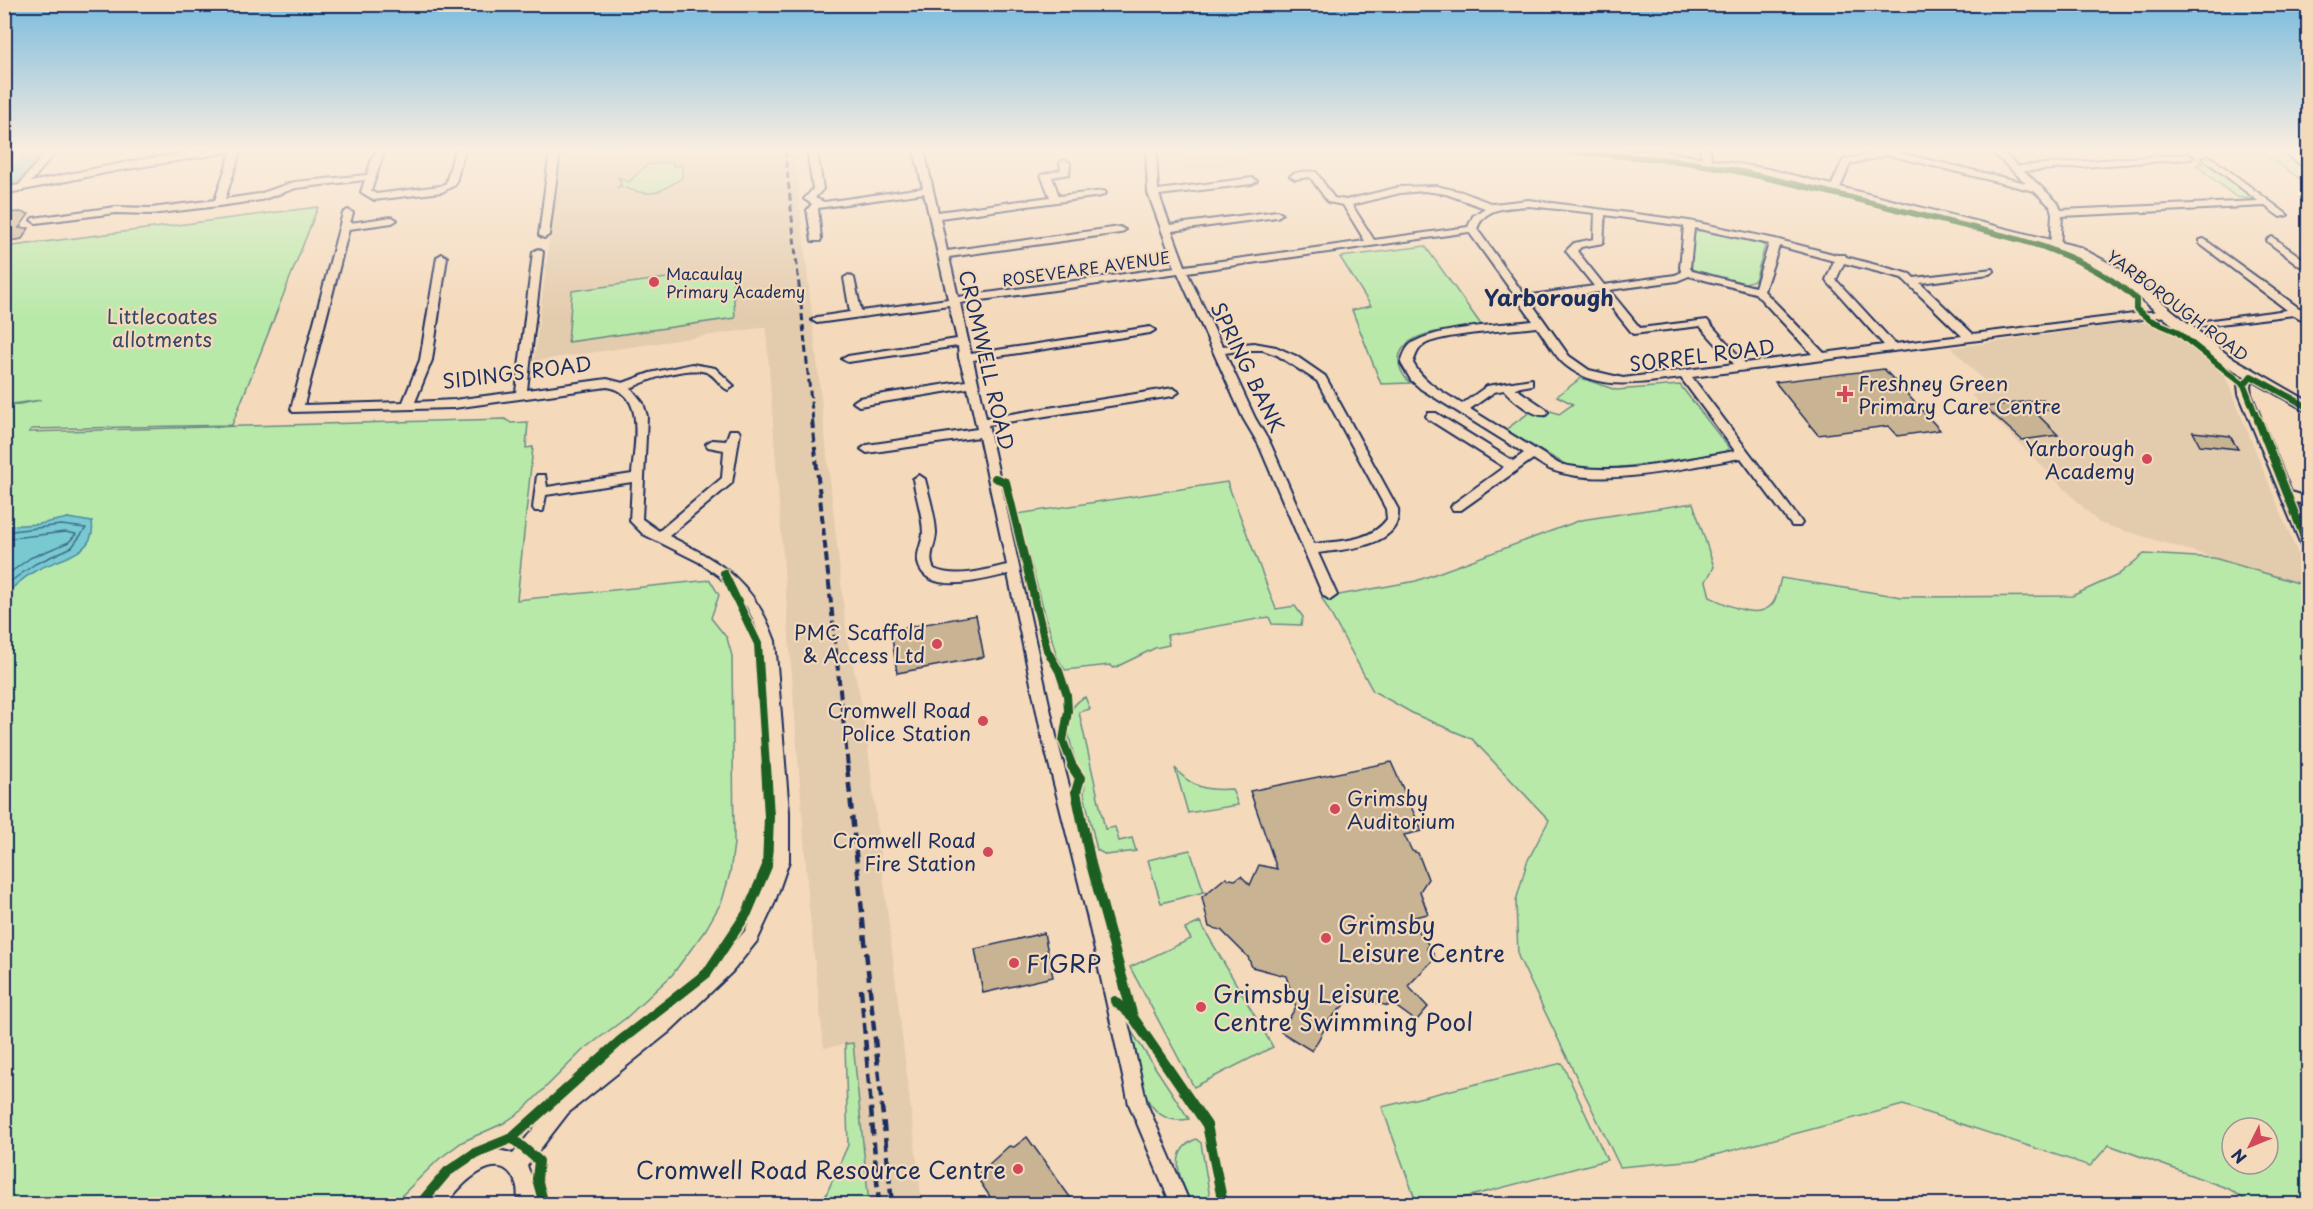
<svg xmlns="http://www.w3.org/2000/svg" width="2313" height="1209" viewBox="0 0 2313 1209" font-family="'Playpen Sans',sans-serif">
  <rect width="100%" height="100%" fill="#f4d9bb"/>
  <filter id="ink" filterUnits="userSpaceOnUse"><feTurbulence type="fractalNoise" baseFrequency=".0167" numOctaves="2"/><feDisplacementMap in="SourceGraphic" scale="12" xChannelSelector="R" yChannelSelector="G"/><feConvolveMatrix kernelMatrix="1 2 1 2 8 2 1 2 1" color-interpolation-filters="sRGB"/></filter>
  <g filter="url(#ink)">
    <path fill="#e3cbad" d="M561,150H794L847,638L864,715L922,1204H869L853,1043L824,1048L809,906L766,327L534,361Z
      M1185,150H1235L1249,164L1183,172Z
      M2137,322L2154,324L2171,330L2224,374L2308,579V586L2099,523L1971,395L1993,390L1952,348Z"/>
    <path fill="#b8e9a9" stroke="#6a8c84" stroke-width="1.5" fill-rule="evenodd" d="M2258,150H2278L2308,172V184Z
      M2196,158H2203L2256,200L2236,197L2196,165L2203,164Z
      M673,162V166L682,165V178C655,195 651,198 620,186L617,188L621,184L618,177L629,182L647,165Z
      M318,207L232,425L31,429L29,432L505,419L511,423L528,422L526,448L533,447L517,600L710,580L719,595L711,618L727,638L732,656L734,843L730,873L722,901L706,929L672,975L626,1018L582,1051L523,1110L504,1123L462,1142L439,1159L396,1201L388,1204H5L4,407L41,400L5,405V247Z
      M1706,230L1756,241L1765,246L1755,280L1742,284L1695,272L1690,267L1695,231Z
      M1425,246L1482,326C1459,329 1404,329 1399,358C1398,368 1404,377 1410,383L1381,384L1352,310L1371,306L1340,257Z
      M732,269L735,318L568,342L572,291Z
      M1581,378L1616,390L1680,385L1729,448L1723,453L1602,470L1570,467L1505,430L1533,410L1543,416L1551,411L1559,414L1573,404L1557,396Z
      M1227,482L1276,609L1295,606L1303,617L1301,625L1272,624L1269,617L1167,635L1169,645L1155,648L1114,668L1110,665L1065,670L1057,657L1017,514Z
      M1693,503L1714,567L1706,581L1710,597C1727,605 1766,625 1776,597C1778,592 1779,584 1781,578L1902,597L2072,596L2118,575L2144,554L2214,558L2308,586V1204H2251L2229,1189L2109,1145L2090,1166L1903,1105L1696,1160L1620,1167L1518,956L1516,901L1527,862L1549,820L1472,739L1414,714L1373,691L1322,598L1416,581L1581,520ZM2232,1128H2268V1164H2232Z
      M1085,697L1090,709L1079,712L1105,829L1115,827L1119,841L1132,838L1136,851L1106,855L1097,850L1084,794C1087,778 1079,773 1075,759C1068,737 1061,709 1085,697Z
      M1175,768C1191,788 1208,791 1232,789L1238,805L1188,813Z
      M1190,850L1204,892L1161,903L1148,860Z
      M1200,922L1273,1047L1194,1087L1130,967L1191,939L1185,929Z
      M1126,1023L1189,1119C1139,1130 1135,1058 1126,1023Z
      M853,1043L869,1204H822L848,1145L845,1044Z
      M1562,1063L1607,1160L1440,1204H1417L1382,1107Z
      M1196,1139L1201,1143L1211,1204H1192C1182,1184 1165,1152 1196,1139Z"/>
    <path fill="#78c9d0" stroke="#538ba2" stroke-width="1.5" d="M27,150H42L17,182L5,185V176Z
      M68,518L92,522C98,555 55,559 35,571C24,577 15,586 5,594V526L39,524Z"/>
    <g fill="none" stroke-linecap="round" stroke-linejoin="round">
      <path stroke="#406d8c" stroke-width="1.5" d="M4,532L61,525L86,528L72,547L35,564L4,586
        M4,539L65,532L76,534L69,542L30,558L4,577"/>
      <path fill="#78c9d0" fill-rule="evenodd" d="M26,150H43L10,191L4,192V176Z"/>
    </g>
    <path fill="#c8b393" stroke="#1b2f5e" stroke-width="1.5" d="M20,212L29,214L19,228H29L22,239L11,241L4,250V213Z
      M1884,369L1940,430L1897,436L1888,426L1818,435L1775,382Z
      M2043,399L2054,409L2035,412L2058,435L2022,440L1985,407Z
      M2193,432L2230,436L2238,449L2200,445Z
      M976,615L984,657L897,673L891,630Z
      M1391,762L1422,831L1404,835L1412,851L1418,853L1428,879L1420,891L1428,914L1414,917L1419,932L1428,944L1427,950L1432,951L1435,958L1408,986L1428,1007L1416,1021L1391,1003L1388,1006L1353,996L1330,1019L1312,1051L1281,1032L1296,1007L1286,976L1252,967L1248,957L1221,930L1209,927L1202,897L1225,878L1235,880L1241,876L1250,885L1259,865L1277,869L1250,791Z
      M1044,933L1053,977L983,993L975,949Z
      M1027,1137L1075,1204H995L976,1176L1009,1146L1014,1147Z"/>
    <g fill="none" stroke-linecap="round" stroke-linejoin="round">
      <g stroke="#1b2f5e" stroke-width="4">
        <path id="minor" d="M47,150H57L31,182C100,168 170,150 241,150L225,199L259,194L294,182L367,175L373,155L378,152L383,155L371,191L376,194L440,186L446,183L455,150H465L455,185L442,192L374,200L361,192L365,180L296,188L261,200L219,206L151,214L116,213L36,223L31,220L33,218L116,207L151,208L215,200L231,152L115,171L4,194V188L19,185Z
          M550,150H560L549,235L544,238L539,235Z
          M807,150H817L823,189L815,198L824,202L923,188L914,150H924L938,212L1050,197L1041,175L1061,170L1060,163L1065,160L1070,163L1069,174L1052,177L1059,196L1104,191L1106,193L1101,196L940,218L947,251L1120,227L1125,230L1120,233L949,257L958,297L1175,267L1148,193L1146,150H1156L1158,190L1252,178L1257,181L1252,184L1159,195L1170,225L1277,211L1282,214L1277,217L1172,231L1185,266L1365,241L1343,205L1328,202L1310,177L1295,179L1290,176C1296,171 1309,171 1316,172L1334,198L1346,200L1400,187L1436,186L1462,192L1493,204L1529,200L1689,221L1775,239L1837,255H1845L1846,257L1910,274L1914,278L1993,269L1994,271L1989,274L1920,283L1973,334L2166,310L2171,313L2166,316L1692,377L1800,520L1802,523L1800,526H1792L1741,458C1687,467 1604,489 1552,470C1545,468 1539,462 1533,459L1461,510H1453L1451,507L1453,504L1504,467L1428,419L1426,416L1428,413H1436L1513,461L1524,453L1421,389L1411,380L1401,363C1403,357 1405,350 1409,346C1427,328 1505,324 1533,321L1469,232L1187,272L1222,346L1254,343L1276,347L1296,356L1325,376L1398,509C1402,547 1345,549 1318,553L1337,595L1330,600L1323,595L1259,445L1243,418L1178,273L960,303L971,354L1150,327L1155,330L1150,333L973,360L986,418L1173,388L1179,392L1173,396L988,425L1056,736L1103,915L1147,1104L1190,1204H1171L1129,1104L1087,915L1042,736L1008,574C986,579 930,596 919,566C915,555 922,544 923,534C923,516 916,497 913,479L919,475L925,479C929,496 935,514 936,532C936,545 927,557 934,569C956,579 985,570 1007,565L979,437L867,453L861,449L867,445L977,429L968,388L859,406L853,402L859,398L966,381L959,358L958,346L848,362L842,359L848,356L957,339L949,305L817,323L812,320L817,317L850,312L844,278L849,275L854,278L861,311L948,299L924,193L818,208L821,239L820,241H812L807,210L812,204L804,199L813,189ZM1424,191L1446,194L1485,208L1473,216L1468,227L1374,240L1352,205L1400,193ZM1529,206L1595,213L1594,239L1574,243L1566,251L1594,286L1525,296L1477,229C1485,206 1508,208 1529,206ZM1605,215L1684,226L1680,268L1682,272L1675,275L1604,285L1577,251L1581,247L1603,243ZM1694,228L1769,244L1755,287L1692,271L1690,268ZM1779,246L1834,261L1826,280L1884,345L1824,353L1764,291ZM1844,263L1902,278L1962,336L1895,344L1836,280ZM1689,276L1755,293L1812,354L1745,363L1707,320L1640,328L1609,290L1677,281ZM1599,292L1633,334L1700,326L1734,364L1623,378L1589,370L1569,356L1530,301ZM1537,327C1545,338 1552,351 1561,361C1594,393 1640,383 1681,378L1735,451C1678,460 1616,478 1559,464L1470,409L1494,392L1504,390C1513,400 1533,417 1546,415L1548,412L1546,409L1515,388L1532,385V379L1487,386L1462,404C1443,392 1424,383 1413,363C1416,355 1417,349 1425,344C1443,334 1513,330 1537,327ZM1245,350H1263L1277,355L1317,381L1386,509L1387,519C1371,542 1339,541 1314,544L1271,445L1255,418L1225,353Z
          M1700,150H1710L1712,168L1704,166Z
          M1888,150H1900V153L2026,183L1990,150H2000L2018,166L2188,154L2193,157L2191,159L2024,171L2058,203L2061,210L2258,201L2205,160L2203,158L2208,155L2288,215L2280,217L2265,206L2062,216L2060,249L2055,252L2050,249L2052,213L2050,206L2034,191L1889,155L1850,164L1838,193L1830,195L1828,193L1843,160Z
          M2280,150H2291L2308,162V169Z
          M348,210L353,213L350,223L392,217L397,220L392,223L349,229L304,405L403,402L420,360L437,257L442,254L447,257L432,360L415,402L454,400L516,392L533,252L538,249L543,252L527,390L607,379L623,383L650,373L692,364L715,368L734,386L728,390C719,386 716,375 706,372C686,366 649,379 631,388L643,403L647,416L642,519L659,531L722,478L724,450L708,447L706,444L712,440L726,441L730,430H738L740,433L732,483L669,536C723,563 754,582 775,641L789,812V861L774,904L757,941L732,972L669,1032L568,1113L527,1166L537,1189L536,1204H518C517,1197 519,1188 515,1181C499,1145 458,1186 447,1204H426C440,1171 476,1139 513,1154L556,1101L657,1020L720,960L745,931L758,903L773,861V812L761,641L754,621L747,607L719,576L699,562L643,534L630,521L632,482L546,495L543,511H535L533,508L537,475H545L547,487L632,474C634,446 647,392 607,387L454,408L293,412L291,409L343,213Z
          M2272,237L2308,262V270L2304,269L2268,242L2267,240Z
          M2204,239L2299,308L2304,309L2308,315V323L2294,315L2178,329V325L2182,324L2287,310L2200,244V240Z
          M2251,372L2257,376L2250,385L2251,394L2291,492L2308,497V505L2296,502L2308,533V551L2303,550L2302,547L2239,394L2238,385L2247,374Z"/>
      </g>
      <g stroke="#1b2f5e" stroke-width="4">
        <path id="major" d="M1598,150L1661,151L1768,169L2079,247L2122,270L2228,355L2308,401V412L2218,361L2112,276L2069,253C1915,214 1762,168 1604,154Z"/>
      </g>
      <use href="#minor" fill="#f4d9bb" fill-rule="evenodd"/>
      <use href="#major" fill="#f4d9bb" fill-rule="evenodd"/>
      <path stroke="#1b2f5e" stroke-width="3" stroke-dasharray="7 4" stroke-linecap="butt" d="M785,150L813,421"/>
      <path stroke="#1b2f5e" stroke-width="4" stroke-dasharray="9 4.5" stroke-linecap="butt" d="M812,420L848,767"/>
      <path stroke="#1b2f5e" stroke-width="4.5" stroke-dasharray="11 6" stroke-linecap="butt" d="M847,766L892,1204
        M861,989L879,1204"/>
      <g stroke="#f4d9bb" stroke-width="9">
        <path id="cycleway-far2" d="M1553,150C1605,155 1660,157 1711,166C1784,180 1856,199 1928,217C2001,235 2078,247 2136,299V309L2150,320L2176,331L2244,385
          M2258,421L2244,385L2251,376L2308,407"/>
      </g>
      <g stroke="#f4d9bb" stroke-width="11">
        <path id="cycleway-far1" d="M2258,420L2308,547
          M995,478L1006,482L1047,650L1059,671L1067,695L1068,711L1063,741L1073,767
          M724,573L758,644L766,767"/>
      </g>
      <g stroke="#f4d9bb" stroke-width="14">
        <path id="cycleway" d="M1072,766L1080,778L1076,792L1091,864L1133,1017
          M1115,1001L1133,1017L1207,1125L1223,1204
          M512,1138L539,1161L537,1179L544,1204
          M420,1204L447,1172L475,1153L512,1138L620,1041L707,973L747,913L767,866L769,817L766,766"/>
      </g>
      <use href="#cycleway-far2" stroke="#1b5e20" stroke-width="6"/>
      <use href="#cycleway-far1" stroke="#1b5e20" stroke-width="8"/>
      <use href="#cycleway" stroke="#1b5e20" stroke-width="10"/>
    </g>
  </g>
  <linearGradient id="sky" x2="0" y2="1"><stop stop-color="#7bbcde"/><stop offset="0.47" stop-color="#faeee0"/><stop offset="1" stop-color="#faeee0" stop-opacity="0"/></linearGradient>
  <rect width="2313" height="319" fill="url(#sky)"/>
  <g fill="#d1495b" stroke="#f4d9bb" stroke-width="2">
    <circle cx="654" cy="282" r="6"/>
    <path d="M1842 385h6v6h6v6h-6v6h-6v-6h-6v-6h6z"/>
    <circle cx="2147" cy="459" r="6"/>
    <circle cx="937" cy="644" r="6"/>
    <circle cx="983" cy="721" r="6"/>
    <circle cx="1335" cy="809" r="6"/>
    <circle cx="988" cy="852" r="6"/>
    <circle cx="1326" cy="938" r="6"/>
    <circle cx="1014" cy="963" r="6"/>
    <circle cx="1201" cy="1007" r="6"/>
    <circle cx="1018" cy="1169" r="6"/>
  </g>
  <g text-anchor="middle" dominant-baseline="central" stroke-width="4.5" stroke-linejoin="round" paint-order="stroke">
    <g font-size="16" fill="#1b2f5e" stroke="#f4d9bb">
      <text transform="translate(1086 268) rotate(-8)">ROSEVEARE AVENUE</text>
      <text transform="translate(2178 305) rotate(37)">YARBOROUGH ROAD</text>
    </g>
    <g font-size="16" fill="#1b2f5e" stroke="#f4d9bb" text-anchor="start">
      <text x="666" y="273">Macaulay<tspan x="666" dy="18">Primary Academy</tspan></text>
    </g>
    <g font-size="20" fill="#334b69" stroke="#f4d9bb">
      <text x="162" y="316">Littlecoates<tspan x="162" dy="23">allotments</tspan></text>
    </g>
    <g font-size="20" fill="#1b2f5e" stroke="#f4d9bb">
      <text transform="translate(1702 355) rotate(-7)">SORREL ROAD</text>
      <text transform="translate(987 360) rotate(77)">CROMWELL ROAD</text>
      <text transform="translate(1248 367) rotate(64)">SPRING BANK</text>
      <text transform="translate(517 372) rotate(-7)">SIDINGS ROAD</text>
    </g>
    <g font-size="20" fill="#1b2f5e" stroke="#f4d9bb" text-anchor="end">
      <text x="1858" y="383" text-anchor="start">Freshney Green<tspan x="1858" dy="23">Primary Care Centre</tspan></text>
      <text x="2135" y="448">Yarborough<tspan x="2135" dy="23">Academy</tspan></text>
      <text x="925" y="632">PMC Scaffold<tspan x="925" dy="23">&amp; Access Ltd</tspan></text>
      <text x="971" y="710">Cromwell Road<tspan x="971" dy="23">Police Station</tspan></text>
      <text x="1347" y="798" text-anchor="start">Grimsby<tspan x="1347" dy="23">Auditorium</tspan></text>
      <text x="976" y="840">Cromwell Road<tspan x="976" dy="23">Fire Station</tspan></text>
    </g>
    <g font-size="22" font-weight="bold" fill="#1b2f5e" stroke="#f4d9bb">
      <text x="1549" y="296">Yarborough</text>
    </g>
    <g font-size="24" fill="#1b2f5e" stroke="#f4d9bb" text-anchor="start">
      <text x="1338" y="924">Grimsby<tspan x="1338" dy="28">Leisure Centre</tspan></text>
      <text x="1026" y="963">F1GRP</text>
      <text x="1213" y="993">Grimsby Leisure<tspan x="1213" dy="28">Centre Swimming Pool</tspan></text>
      <text x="1006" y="1169" text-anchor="end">Cromwell Road Resource Centre</text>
    </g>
  </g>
  <rect width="2313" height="1209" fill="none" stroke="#f4d9bb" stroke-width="24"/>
  <rect x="12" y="12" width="2289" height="1185" fill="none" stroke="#1b2f5e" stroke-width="2" filter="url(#ink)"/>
  <g transform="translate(2250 1146) rotate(227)"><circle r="28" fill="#f4d9bb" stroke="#9d9596" stroke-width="1.5"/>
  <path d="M0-4.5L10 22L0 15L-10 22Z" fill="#d1495b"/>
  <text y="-9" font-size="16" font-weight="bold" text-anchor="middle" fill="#1b2f5e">N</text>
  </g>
</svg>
